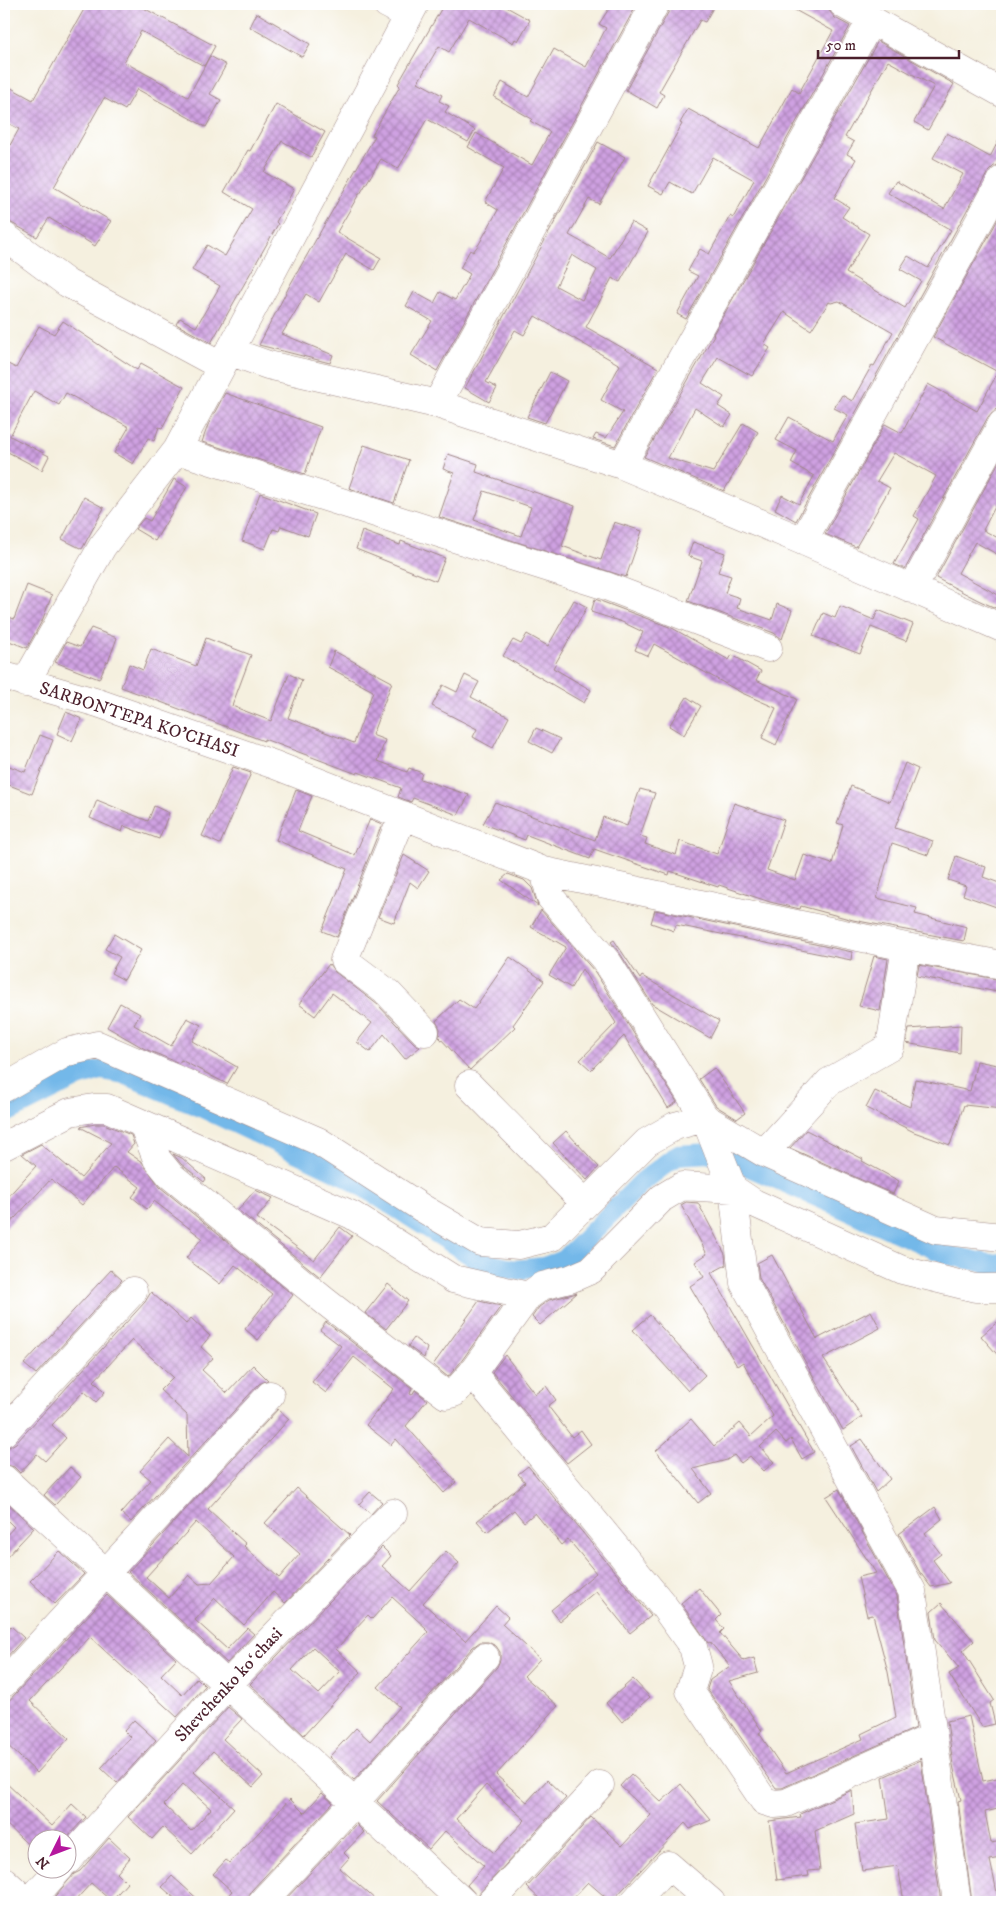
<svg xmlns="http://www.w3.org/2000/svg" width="1006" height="1906" viewBox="0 0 1006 1906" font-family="'IM FELL DW Pica',serif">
  <defs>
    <pattern id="building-cross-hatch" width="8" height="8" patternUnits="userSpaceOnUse" patternTransform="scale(1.25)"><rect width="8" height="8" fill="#cfa1e2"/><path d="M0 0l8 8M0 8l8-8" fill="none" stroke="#aa83b7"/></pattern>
  </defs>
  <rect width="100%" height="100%" fill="#fff"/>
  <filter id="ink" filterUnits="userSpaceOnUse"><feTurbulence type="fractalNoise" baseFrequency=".02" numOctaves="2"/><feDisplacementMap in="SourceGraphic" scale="10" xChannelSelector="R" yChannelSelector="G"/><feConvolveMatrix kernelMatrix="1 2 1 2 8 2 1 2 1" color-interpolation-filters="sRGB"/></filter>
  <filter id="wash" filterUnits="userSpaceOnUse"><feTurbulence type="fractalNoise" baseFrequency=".0096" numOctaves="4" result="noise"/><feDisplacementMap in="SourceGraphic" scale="20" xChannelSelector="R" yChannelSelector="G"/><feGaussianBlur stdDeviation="1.12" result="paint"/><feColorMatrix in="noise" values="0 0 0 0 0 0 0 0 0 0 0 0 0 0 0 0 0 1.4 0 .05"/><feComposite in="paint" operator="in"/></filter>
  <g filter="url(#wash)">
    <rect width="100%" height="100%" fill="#f5f0df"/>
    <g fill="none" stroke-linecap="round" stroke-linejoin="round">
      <path stroke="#73b8e9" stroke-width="20" d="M4,1114L78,1077L101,1070L124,1074L194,1104L346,1176L480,1261L514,1270L543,1267L564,1260L642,1182L677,1155L709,1153L745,1165L948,1255L990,1264L1002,1263"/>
    </g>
    <g id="blocks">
      <path fill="url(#building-cross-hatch)" fill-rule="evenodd" d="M87,4H136L215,46L204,66L141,31L124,62L188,97L210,56L226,65L210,94L221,100L206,127L137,89L125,110L104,98L54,187L111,221L95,246L49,218L37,237L4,219V156L19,129L4,121V84L33,100Z
        M444,4H501L530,20L518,41L515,39L513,43L469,18L449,52L439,46L418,82L442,95L439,101L449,106L445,112L475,130L468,142L427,119L398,169L381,159L360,194H359L337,232L381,258L374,270L346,254L319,302L306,294L282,334L333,355L330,363L259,345L290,285L375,136L372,135L400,86L398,84Z
        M612,4H637L437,371L411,355L432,321L406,306L414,292L434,303L440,292L455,300L470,274L460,268L470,250L473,252L479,244L498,210L485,202L504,168L468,147L476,133L532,165L550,132L530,121L532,119L494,97L502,82L528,97L554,49L586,67L606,28L599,24Z
        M671,4H715L705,22L700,20L659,92L664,95L657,108L626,90L669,11Z
        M784,4H822L828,8L830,12L835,18L850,26L686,319L677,314L698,276L688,271L700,249L709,254L730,216L733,218L754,180L713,157L692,194L670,182L663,194L648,186L682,124L680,123L688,109L759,148L792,88L799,93L833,31Z
        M257,13L310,44L302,57L250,27Z
        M878,41L954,84L928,130L914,122L934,86L888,61L845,137L854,142L847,154L856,159L834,198L849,207L842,217L869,234L846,273L905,308L921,281L900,269L908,256L928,268L951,230L888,193L896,181L944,209L963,174L933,158L947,133L990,157L1002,134V164L994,166L988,172L796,521L775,509L782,495L799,504L814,476L791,463L797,451L776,440L789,417L833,441L848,415L834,408L842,395L852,401L872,365L874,366L893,332L839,301L831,303L829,302L811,330L784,312L764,344L770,348L752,376L718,357L702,383L724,397L718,406L732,415L724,427L695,408L668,458L713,472L743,423L758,432L724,491L644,457L714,335L713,334Z
        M276,104L325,132L311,157L282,141L264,172L294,189L276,222L278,224L211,343L176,324L180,318L196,327L220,286L192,270L207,245L225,256L252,209L224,192L248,150L250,151Z
        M598,142L625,157L599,204L589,199L569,235L610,258L631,222L648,232L620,282L612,278L586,327L658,368L615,446L593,439L596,434L606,438L623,412L601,400L620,365L535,316L524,335L515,330L486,382L497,388L489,402L465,388ZM572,255L597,270L582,300L556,286Z
        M1002,212V408L994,410L988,417L905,569L894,564L919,519L914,516L936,476L894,453L877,481L890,488L856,547L825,534L885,424L902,433L928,384L977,411L998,372L933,337Z
        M63,321L137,370L141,363L184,387L162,428L159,427L154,441L148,438L133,464L114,453L129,427L66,393L59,405L34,391L10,436L49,456L42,470L4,450V362L16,368L39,326L54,334Z
        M550,372L567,381L545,423L527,417Z
        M225,393L321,427L305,474L202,442L208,425Z
        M364,445L409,460L394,503L349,488Z
        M448,454L478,464L476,472L575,506L562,546L601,560L614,522L642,531L626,577L439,517L454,473L443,469ZM484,491L531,507L521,536L474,520Z
        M1002,456V506L997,503L983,530L1002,540V557L975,542L958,573L1002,597V611L978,600L936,578Z
        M174,479L187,487L155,541L135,529L144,518L150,521Z
        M260,493L316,514L308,536L281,526L279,531L273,529L265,549L242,541Z
        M84,497L104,508L82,549L62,539Z
        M362,531L400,545L401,541L445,558L436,581L356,549Z
        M693,542L725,553L718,572L731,576L725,593L740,598L737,608L772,620L777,604L792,610L782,639L774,633L688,601L702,561L688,556Z
        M27,585L52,595L42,621L27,648L4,639V615L14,619Z
        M595,599L672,628L729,660L732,655L761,671L756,680L797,699L776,745L762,738L776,708L742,693L654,644L648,656L635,650L643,632L622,622L591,612Z
        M574,600L587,607L553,668L591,690L584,703L503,656L513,640L521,644L527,634L548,646Z
        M840,606L874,620L878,610L913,624L906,641L871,627L860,654L813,636L823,613L835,618Z
        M91,628L117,638L108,662L107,661L99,679L55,662L66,642L80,647Z
        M206,638L251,655L232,706L271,721L289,674L302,680L288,718L354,743L373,691L328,667L334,651L392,682L372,735L385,740L378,761L407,772L409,768L422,773L420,779L469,795L458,815L413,798L411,802L398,797L401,788L358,772L357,774L264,739V741L121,687L129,664L143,670L151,649L196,666Z
        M465,675L479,682L471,697L509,717L493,748L473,737L477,729L432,706L443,685L457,692Z
        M687,697L701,706L684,735L669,726Z
        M66,712L82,719L72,741L57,734Z
        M536,728L560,739L552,753L529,741Z
        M40,735L53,740L32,794L4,783V764L25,772Z
        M905,763L918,769L895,828L933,841L928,855L892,843L877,898L917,908L915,914L967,927L964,941L853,920L801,906L800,909L770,902L719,885L718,887L670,871L669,875L594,849L590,859L527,835L525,840L483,824L495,802L595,840L603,817L627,826L640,789L655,793L640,836L647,838L645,844L676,855L680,841L717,854L734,803L784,820L767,870L795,880L804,855L832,864L843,825L837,823L851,786L890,802Z
        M233,767L251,773L220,844L202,836Z
        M296,790L312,796L298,831L355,855L370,819L382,824L337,937L322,931L347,869L276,840Z
        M97,800L148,821L154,806L169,813L159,839L124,826L122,832L90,818Z
        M404,855L429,871L418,888L410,882L394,923L378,917Z
        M956,856L986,867L983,877L1002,884V909L963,895L966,886L948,880Z
        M508,874L524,880L532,888L538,906L501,880Z
        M541,910L595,972L677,1102L668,1108L624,1036L591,1070L580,1060L616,1023L582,969L571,988L549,975L566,947L531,927Z
        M655,910L852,952L851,960L676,925L674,931L651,923Z
        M114,934L141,950L124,980L111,973L120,957L105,949Z
        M614,940L640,979L642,976L719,1021L710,1038L652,1004L621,955L611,942Z
        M874,956L888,959L880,1011L859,1006Z
        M510,957L544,981L513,1025L515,1027L470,1070L439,1037L440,1029L436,1021L459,999L474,1009Z
        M329,964L335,972L378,1005L414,1043L420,1047L405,1059L384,1034L370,1052L357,1042L372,1023L332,993L315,1016L299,1004Z
        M919,965L1002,980V993L917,976Z
        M120,1003L140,1014L134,1025L171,1046L187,1018L201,1025L192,1041L237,1067L227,1084L181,1060L179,1063L145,1049L107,1027Z
        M961,1025L960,1053L906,1043L909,1029Z
        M977,1061L1002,1066V1109L964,1105L950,1145L914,1132L866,1108L875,1091L910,1107L915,1079L970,1091Z
        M714,1068L745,1113L737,1119L716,1106L699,1079Z
        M95,1124H104L131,1135L134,1144L127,1152L142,1162L160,1187L293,1295L258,1340L245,1329L272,1294L235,1265L220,1284L186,1258L202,1238L154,1201L147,1209L132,1197L140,1187L114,1167L82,1205L51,1179L4,1230V1201L36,1166L22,1154L41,1144L81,1178L111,1143L80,1127Z
        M806,1130L863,1159L862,1161L899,1181L893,1194L790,1148Z
        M566,1131L599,1167L587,1180L553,1143Z
        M173,1154L182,1158L206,1179L204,1182L181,1164Z
        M255,1190L273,1198L257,1218L314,1260L340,1227L352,1236L320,1277L238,1210Z
        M686,1202L698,1203L725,1254L726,1265L711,1273L814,1452L802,1459L791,1439L786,1443L776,1432L760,1447L774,1462L764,1471L750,1456L741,1463L734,1455L727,1460L693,1469L711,1493L698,1503L656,1451L691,1419L714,1446L740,1423L751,1436L773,1416L743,1362L737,1366L690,1286L704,1277L695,1262L707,1254L681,1205Z
        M772,1255L817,1339L871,1311L880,1328L823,1358L862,1417L843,1430L759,1278L757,1263Z
        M111,1270L122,1280L36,1374L24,1364Z
        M388,1284L408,1301L386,1329L365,1313Z
        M151,1292L186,1324L191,1318L210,1336L201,1347L213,1358L202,1370L227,1393L253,1365L268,1380L259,1384L131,1522L121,1513L151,1480L140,1471L169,1439L188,1457L187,1415L160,1390L173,1377L132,1340L94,1381L105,1392L96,1402L84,1391L52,1425L66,1438L45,1461L37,1454L20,1473L14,1467L4,1464V1447H9L16,1443L145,1302Z
        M577,1293L540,1325L532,1317L539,1307L549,1300Z
        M479,1301L501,1306L460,1363L448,1377L433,1365Z
        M650,1315L705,1375L688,1391L633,1330Z
        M1002,1318V1360L981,1336Z
        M326,1322L412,1388L410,1394L412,1395L415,1390L427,1400L406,1426L456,1482L444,1493L396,1439L391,1445L366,1425L394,1389L354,1357L326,1393L312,1382L341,1346L320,1330Z
        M414,1338L427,1348L424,1358L408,1346Z
        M505,1355L535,1394L546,1386L556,1400L548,1406L572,1437L581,1430L591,1444L567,1463L492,1372Z
        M278,1409L289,1419L208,1509L246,1544L244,1546L279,1578L300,1554L265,1523L297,1488L350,1535L285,1603L273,1592L244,1625L215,1598L195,1620L227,1649L247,1628L254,1634L227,1663L128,1572ZM196,1522L234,1557L211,1583L199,1584L189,1575L169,1598L146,1577Z
        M862,1439L890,1479L876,1492L851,1446Z
        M528,1466L651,1616L630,1633L596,1591L560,1621L551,1610L596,1573L568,1539L561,1545L535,1513L524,1522L514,1510L487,1532L477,1521L525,1482L518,1474Z
        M70,1467L81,1477L55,1505L44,1495Z
        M839,1489L897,1596L916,1728L782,1788H776L707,1689L710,1680L730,1666L710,1642L708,1643L681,1603L699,1588L721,1615L716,1620L724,1629L720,1633L744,1661L754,1658L758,1673L729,1681L762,1731L759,1733L786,1773L863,1739L861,1734L896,1717L888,1672L873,1615L867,1616L858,1577L876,1573L826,1497Z
        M370,1492L382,1502L371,1514L359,1504Z
        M4,1500L34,1528L4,1560V1538L14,1527L4,1517Z
        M935,1507L942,1519L925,1533L941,1554L933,1560L950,1583L931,1587L919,1571L899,1534Z
        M382,1547L391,1556L382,1566L410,1591L446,1551L459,1563L423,1603L465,1641L496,1606L508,1617L502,1624L540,1659L524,1676L558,1706L496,1775L527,1802L547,1780L566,1798L477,1896L467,1885L484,1866L445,1831L429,1849L377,1801L497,1667L500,1660V1652L496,1646L488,1642H480L473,1647L354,1780L329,1757L356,1728L370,1741L400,1707L378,1687L428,1632L425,1629L426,1628L392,1597L372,1619L368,1615L336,1649L361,1672L304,1735L250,1684ZM313,1647L340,1672L319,1694L292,1670ZM486,1785L525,1820L494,1853L456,1819Z
        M59,1551L84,1574L55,1604L30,1581Z
        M107,1595L176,1659L161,1675L182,1695L197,1678L205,1686L177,1717L90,1637L30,1701L69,1738L37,1773L4,1742V1706Z
        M941,1603L974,1641L963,1651L994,1700L990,1703L995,1724L982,1727L949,1674L959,1668L935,1640L931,1612Z
        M11,1626L24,1638L4,1660V1634Z
        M633,1679L650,1697L622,1722L606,1703Z
        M228,1707L242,1719L223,1739L263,1776L253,1787L213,1751L194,1772L234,1808L192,1854L163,1827L152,1839L128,1817ZM183,1784L211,1809L191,1831L164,1805Z
        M969,1716L983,1781L1002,1777V1808L985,1812L991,1843L1002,1841V1858L990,1860L999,1902H972L958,1801L961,1800L953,1765L947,1721Z
        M134,1720L156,1740L117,1783L101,1768L130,1737L124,1731Z
        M921,1760L941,1902H904L898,1866L862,1871L855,1824L889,1819L883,1777Z
        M631,1774L661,1802L681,1784L711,1820L690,1829L685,1823L611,1902L588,1882L569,1902H543L527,1887L591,1817L622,1846L651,1815L620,1786Z
        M4,1781L52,1826L72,1804L86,1817L66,1838H38V1854L4,1822Z
        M852,1790L854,1814L815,1831L820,1870L808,1871L809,1876L777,1880L769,1821L801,1817L800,1814Z
        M322,1793L333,1803L251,1891L247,1902H222L232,1891L213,1874L226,1860L230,1863L290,1799L304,1813Z
        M356,1824L364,1832L344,1853L349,1858L340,1868L378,1902H283Z
        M109,1838L130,1858L117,1873L127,1883L111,1901L91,1883L74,1902H50L74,1874L80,1871Z
        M172,1876L201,1902H179L162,1887Z"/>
    </g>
  </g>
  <g filter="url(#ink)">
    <use href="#blocks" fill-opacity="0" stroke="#a08885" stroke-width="1"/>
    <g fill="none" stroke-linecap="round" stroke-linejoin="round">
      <g stroke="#a08885" stroke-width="29">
        <path id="minor" d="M387,4L408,15
          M843,4L1002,93
          M4,236L67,283L221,366
          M229,351L268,365L437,404L622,465L803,541L1002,628
          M437,404L655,4
          M177,450L606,586L768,648
          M622,465L871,21
          M803,541L1002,180
          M912,589L1002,424
          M4,676L98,703L275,765L544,871L906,947L1002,965
          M25,683L102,547L177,450L415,4
          M403,815L344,960L388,993L425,1032
          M544,871L551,898L608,963L705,1118L733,1189L744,1283L912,1591L957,1902
          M469,1085L585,1203
          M4,1088L67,1052L98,1045L318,1141L422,1208L480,1242L519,1245L552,1237L647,1142L675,1126L705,1118L764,1153L936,1230L1002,1237
          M143,1124L157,1159L170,1175L326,1302L446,1395L454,1393L472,1373L528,1296L542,1286L570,1279L591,1270L662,1198L682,1186L733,1189L754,1203L902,1270L975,1288H1002
          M4,1146L70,1112L94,1108H107L352,1215L453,1279L528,1296
          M764,1153L829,1082L890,1047L906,947
          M472,1373L490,1394L663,1605L693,1647L698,1666L690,1691L764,1801L774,1804L786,1803L933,1737
          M4,1432L133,1291
          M4,1479L463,1902
          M4,1683L270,1395
          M68,1860L227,1685L393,1513
          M4,1881L27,1902
          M29,1902L60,1868
          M262,1902L354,1803L485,1657
          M491,1902L600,1785
          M634,1902L668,1865L711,1902"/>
      </g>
      <use href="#minor" stroke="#fff" stroke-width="28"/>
    </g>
  </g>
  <g text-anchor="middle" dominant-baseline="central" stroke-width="4.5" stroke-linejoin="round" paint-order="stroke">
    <g font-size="18" fill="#4a1f2b" stroke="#fff">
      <text transform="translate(139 720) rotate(18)">SARBONTEPA KO'CHASI</text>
      <text transform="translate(229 1685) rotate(-47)">Shevchenko koʻchasi</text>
    </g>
  </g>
  <rect width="1006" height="1906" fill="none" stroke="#fff" stroke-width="20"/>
  <g transform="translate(52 1854) rotate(228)"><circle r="24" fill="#ffffff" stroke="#b7a5aa"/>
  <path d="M0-4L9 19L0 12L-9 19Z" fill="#b5179e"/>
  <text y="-8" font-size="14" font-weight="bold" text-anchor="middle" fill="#4a1f2b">N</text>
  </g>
  <path d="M818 50v8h141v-8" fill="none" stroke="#4a1f2b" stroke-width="2.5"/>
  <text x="826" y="50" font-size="15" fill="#4a1f2b" stroke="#ffffff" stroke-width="4" paint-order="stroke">50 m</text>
</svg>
